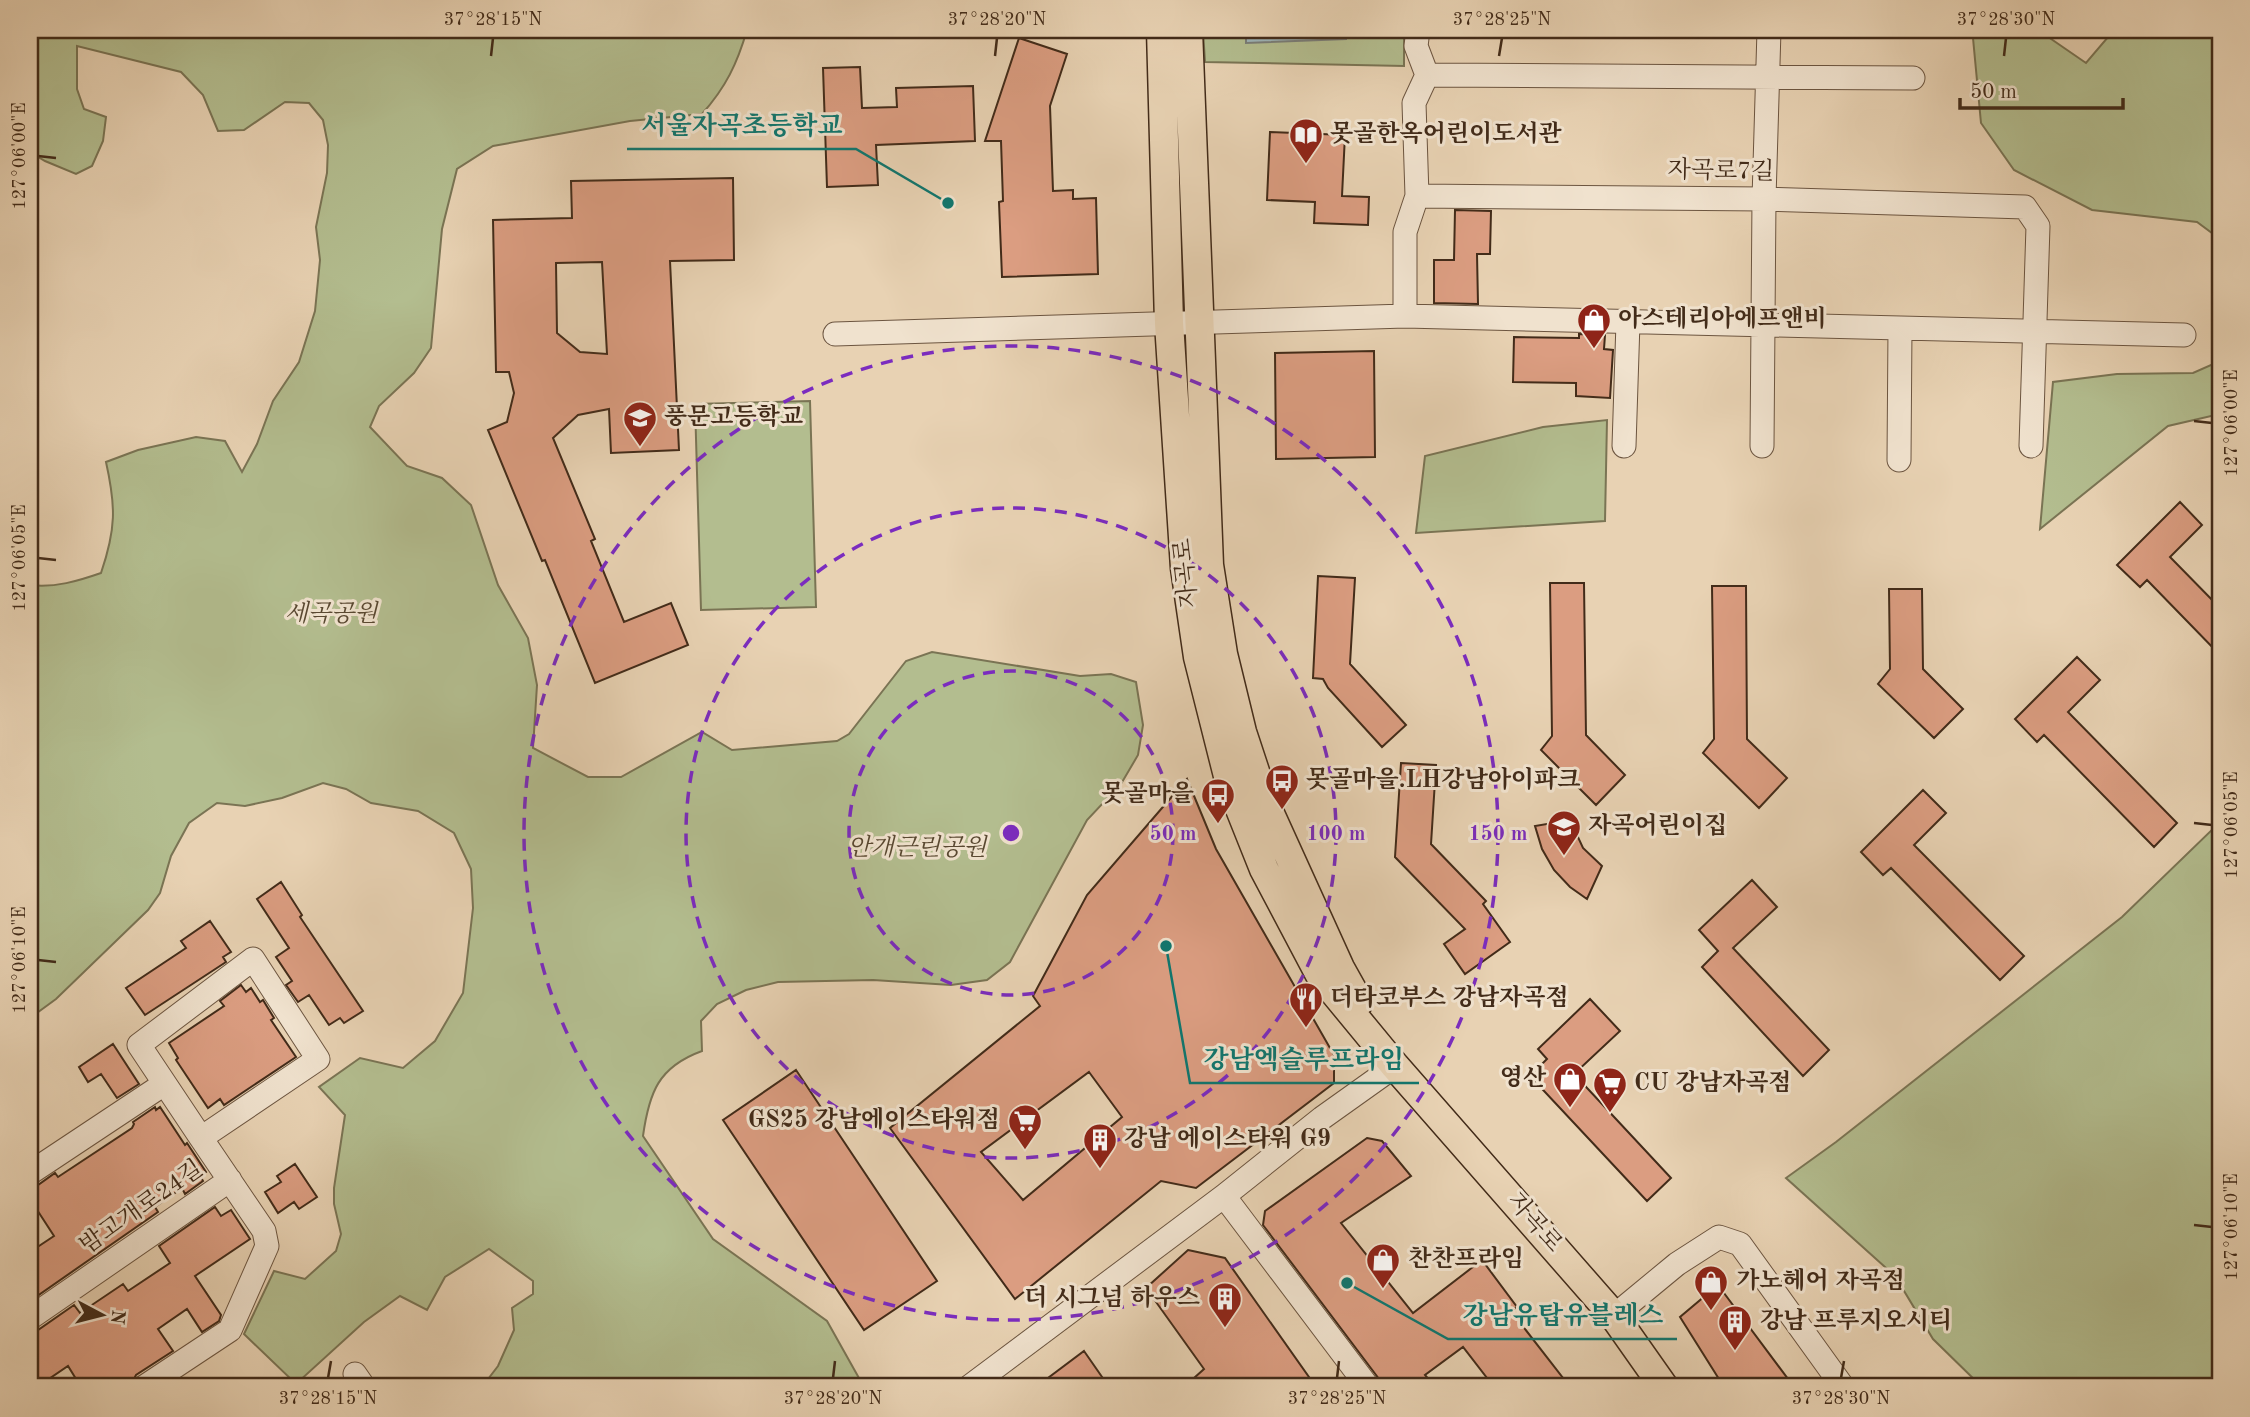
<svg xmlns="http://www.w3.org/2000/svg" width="2250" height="1417" viewBox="0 0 2250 1417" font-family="'Old Standard TT','Noto Serif KR',serif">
  <rect width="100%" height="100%" fill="#e8d2b3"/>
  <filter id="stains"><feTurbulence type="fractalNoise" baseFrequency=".00286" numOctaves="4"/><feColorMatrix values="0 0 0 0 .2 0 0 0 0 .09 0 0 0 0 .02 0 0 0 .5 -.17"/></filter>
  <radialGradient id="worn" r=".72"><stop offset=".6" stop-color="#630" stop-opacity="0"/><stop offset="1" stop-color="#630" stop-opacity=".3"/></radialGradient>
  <path fill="#b3bd8f" stroke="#7a7454" stroke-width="2" d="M30,30H747C737,64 726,87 702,114L630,121L493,146L457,169L442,229L431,348L414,373L379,406L370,427L407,466L442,478L471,505L498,585L528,638L537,685L533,748L588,777H621L702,732L732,750L837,741L849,734L906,661L932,652L1080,676L1111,674L1136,682L1143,725L1138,755L1121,784L1087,820L1010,962L987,980L951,985L873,980L778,982L746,990L717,1004L701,1021L702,1051C658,1067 649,1093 643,1136L713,1239L827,1321L864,1387H482L498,1366L514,1330L512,1308L533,1294V1281L489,1249L445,1277L427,1310L400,1296L364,1322L296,1384L244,1334L274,1271L305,1279L336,1251L341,1234L334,1204V1188L345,1115L319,1087L360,1058L403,1068L435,1041L463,993L473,908L471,869L454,833L418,811L371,803L346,789L323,783L282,798L245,806L217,803L189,823L171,856L160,893L148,910L56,999L30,1018V585C55,588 78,581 101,573C116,529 116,507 106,462L138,450L196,437L225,441L242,472L257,444L273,401L299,362L315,311L320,260L316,227L327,173L328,145L323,120L309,103L285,102L244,130L218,131L203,95L181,72L77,46V89L84,109L106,117L103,141L92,166L76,174L45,161L30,152Z
    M1203,30H1404V66L1205,62Z
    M1978,30H2041V32L2086,63L2114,30H2220V239L2197,222L2092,210L2014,170L1981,123L1973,38Z
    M2220,361V414L2168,426L2040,529L2053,382L2117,374L2193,373Z
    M810,401L816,607L701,610L695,404Z
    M1607,420L1605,521L1416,533L1425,456L1543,427Z
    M2220,822V1387H1982L1933,1339L1895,1276L1786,1178L1836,1142L2122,917Z"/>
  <path fill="#9db4b8" stroke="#797d78" stroke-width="2" d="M1246,30H1346V39L1246,43Z"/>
  <path fill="#db9d81" stroke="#422b19" stroke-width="2" fill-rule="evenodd" d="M1019,38L1067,54L1050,106L1053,191L1073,190V199L1096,198L1098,274L1002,277L999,202L1003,201L1001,141H985Z
    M860,67L862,108L897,107L896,88L973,86L975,141L876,145L878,185L827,187L823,68Z
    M1270,132L1345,135L1342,196L1369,197L1368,225L1314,223L1315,202L1267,200Z
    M733,178L734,260L670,261L679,450L611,453L609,409L578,415L553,438L595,539L591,541L624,622L671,603L688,645L595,683L545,560L542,561L488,430L507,422L514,393L509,372H496L493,220L572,218L571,181ZM602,262L607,354L580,352L557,333L556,263Z
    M1455,210L1491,211L1490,254H1477L1478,304L1434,303V260H1454Z
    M1579,334L1605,335L1604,349L1613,350L1610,398L1576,396V383L1513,382L1514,337L1579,338Z
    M1374,351L1375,457L1276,459L1275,353Z
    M2180,502L2202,525L2170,557L2220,608V655L2147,580L2140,587L2117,565Z
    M1318,576L1355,578L1350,664L1406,725L1382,747L1328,688L1323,679L1313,678Z
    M1550,583H1584L1586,735L1625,775L1596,805L1541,750L1552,736Z
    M1712,586H1746L1747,739L1787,778L1759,808L1703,753L1714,739Z
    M1889,589H1922L1923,669L1963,709L1934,738L1878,684L1890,669Z
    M2077,657L2100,680L2068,712L2177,823L2154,847L2044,735L2037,742L2015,719Z
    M1401,763L1436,765L1431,844L1486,901L1483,904L1510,942L1465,974L1444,944L1465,929L1395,857Z
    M1187,779L1216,849L1334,1055V1083L1196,1188L1161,1181L1015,1299L890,1128L1040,1006L1033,996L1087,895ZM1089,1072L1122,1117L1023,1200L981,1152Z
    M1923,790L1946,813L1914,845L2024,956L2000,980L1891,868L1883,875L1861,852Z
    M1570,820L1583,848L1602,866L1587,899L1570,887L1554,870L1542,849L1535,826Z
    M1752,880L1777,907L1733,948L1829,1050L1803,1076L1702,967L1718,951L1699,930Z
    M281,882L302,915L300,917L363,1011L344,1023L340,1018L329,1025L309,995L298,1002L286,985L292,981L276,957L289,948L257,899Z
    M210,921L231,952L223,957L226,962L145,1015L126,988L186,948L181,941Z
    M241,985L246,992L251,988L260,1002L263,1000L274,1018L271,1020L296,1057L224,1105L220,1099L208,1108L176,1060L178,1058L169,1043L224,1006L220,1001Z
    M1590,999L1620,1031L1574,1074L1671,1178L1647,1201L1530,1076L1547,1059L1538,1049Z
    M113,1044L139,1084L117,1098L101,1074L88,1082L79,1067Z
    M796,1070L937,1281L864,1330L723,1120Z
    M155,1107L156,1110L160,1107L185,1145L187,1143L206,1172L200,1176L203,1181L185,1194L182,1188L155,1207L158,1212L30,1301V1252L54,1236L30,1199V1187L38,1185L55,1173L58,1177L132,1128L134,1124L133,1122Z
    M1367,1138L1382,1141L1411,1176L1341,1223L1413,1313L1482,1260L1517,1307L1511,1311L1570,1387H1494L1463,1347L1425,1375L1435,1387H1382L1379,1379L1263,1225L1265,1211Z
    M295,1164L317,1197L299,1209L294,1202L278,1213L265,1192L281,1182L277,1176Z
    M215,1207L221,1216L231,1210L250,1239L195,1276L221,1315L219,1321L202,1332L187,1309L158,1329L173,1351L136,1375L130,1387H81L68,1366L37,1387H30V1332L38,1330L74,1305L80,1313L123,1284L128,1291L170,1263L159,1246Z
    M1188,1250L1225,1258L1316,1387H1184L1204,1369L1146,1288Z
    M1718,1285L1794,1387H1724L1680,1317Z
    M1084,1351L1109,1387H1036Z"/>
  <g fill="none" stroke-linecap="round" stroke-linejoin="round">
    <g stroke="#6c5540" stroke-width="25">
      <path id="minor" d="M1427,75L1913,78
        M1417,196L1764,199L2025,207L2038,226L2031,446
        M1405,316V232L1417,196L1414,103L1427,75L1416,46L1418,30
        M835,334L1405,316L2184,335
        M1624,446L1628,322
        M1762,446L1764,199L1769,30
        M1899,460L1900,328
        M30,1173L164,1084
        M1224,1196L1368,1387
        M1614,1316L1677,1264L1719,1237L1740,1244L1843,1387
        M30,1318L230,1180
        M355,1374L364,1387
        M144,1387L230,1330L267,1246L264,1231L201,1138L318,1059L253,959L139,1045L201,1138
        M969,1387L1224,1196L1322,1118L1395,1066"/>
    </g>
    <g stroke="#422b19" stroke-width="31">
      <path id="major" d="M1161,30L1169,323L1185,568L1198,657L1230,784L1264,869L1320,975L1395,1066L1614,1316L1664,1387
        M1188,30L1209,565L1223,654L1242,732L1266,805L1340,968L1359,1002"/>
    </g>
    <use href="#minor" stroke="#f0e2ce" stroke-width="23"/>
    <use href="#major" stroke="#e8d2b3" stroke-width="28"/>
  </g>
  <path fill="none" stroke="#422b19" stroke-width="2.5" d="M491,56L493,38M995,56L997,38M1499,56L1502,38M2004,56L2006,38M38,156L56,158M2194,421L2212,423M38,558L56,560M2194,823L2212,825M38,960L56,962M2194,1225L2212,1227M328,1378L331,1361M833,1378L835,1361M1337,1378L1339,1361M1841,1378L1844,1361"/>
  <g fill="none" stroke="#7b2cbf" stroke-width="3.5" stroke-dasharray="12 9">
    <circle cx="1011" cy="833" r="162"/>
    <circle cx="1011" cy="833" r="325"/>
    <circle cx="1011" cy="833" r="487"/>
  </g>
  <defs>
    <g id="library-pin" transform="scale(1.75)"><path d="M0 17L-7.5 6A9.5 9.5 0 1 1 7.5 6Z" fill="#8f2418" stroke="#f0e2ce"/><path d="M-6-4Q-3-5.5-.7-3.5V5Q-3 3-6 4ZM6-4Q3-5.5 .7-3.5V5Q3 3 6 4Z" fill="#fff"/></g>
    <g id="shop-pin" transform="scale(1.75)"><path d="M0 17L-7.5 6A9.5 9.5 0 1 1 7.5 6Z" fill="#8f2418" stroke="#f0e2ce"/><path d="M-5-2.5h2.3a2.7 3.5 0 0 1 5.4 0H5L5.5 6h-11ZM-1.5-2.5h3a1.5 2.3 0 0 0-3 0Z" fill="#fff"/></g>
    <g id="school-pin" transform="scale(1.75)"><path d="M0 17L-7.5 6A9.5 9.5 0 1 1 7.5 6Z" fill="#8f2418" stroke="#f0e2ce"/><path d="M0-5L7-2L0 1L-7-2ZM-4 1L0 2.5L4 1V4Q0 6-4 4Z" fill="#fff"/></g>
    <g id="bus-pin" transform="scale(1.75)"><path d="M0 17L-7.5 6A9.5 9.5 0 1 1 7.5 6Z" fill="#8f2418" stroke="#f0e2ce"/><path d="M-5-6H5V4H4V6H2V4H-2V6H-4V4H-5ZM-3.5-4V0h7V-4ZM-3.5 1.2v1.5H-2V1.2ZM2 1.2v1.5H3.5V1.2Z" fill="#fff"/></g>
    <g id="restaurant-pin" transform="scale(1.75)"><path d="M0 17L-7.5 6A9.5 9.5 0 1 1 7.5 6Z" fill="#8f2418" stroke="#f0e2ce"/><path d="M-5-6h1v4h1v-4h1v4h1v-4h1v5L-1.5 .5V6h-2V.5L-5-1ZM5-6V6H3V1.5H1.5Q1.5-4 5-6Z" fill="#fff"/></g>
    <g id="supermarket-pin" transform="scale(1.75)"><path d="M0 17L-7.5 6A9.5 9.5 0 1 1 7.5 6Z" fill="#8f2418" stroke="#f0e2ce"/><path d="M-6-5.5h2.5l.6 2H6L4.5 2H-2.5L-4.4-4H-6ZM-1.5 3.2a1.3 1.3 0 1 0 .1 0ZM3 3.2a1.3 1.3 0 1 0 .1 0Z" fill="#fff"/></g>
    <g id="building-pin" transform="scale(1.75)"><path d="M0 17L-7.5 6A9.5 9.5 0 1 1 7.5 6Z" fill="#8f2418" stroke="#f0e2ce"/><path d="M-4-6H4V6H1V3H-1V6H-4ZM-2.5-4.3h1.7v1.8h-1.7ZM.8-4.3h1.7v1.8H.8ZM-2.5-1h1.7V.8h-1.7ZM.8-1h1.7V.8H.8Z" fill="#fff"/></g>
  </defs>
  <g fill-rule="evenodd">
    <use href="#library-pin" x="1306" y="135"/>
    <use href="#shop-pin" x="1594" y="320"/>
    <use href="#school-pin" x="640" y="418"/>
    <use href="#bus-pin" x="1282" y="781"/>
    <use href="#bus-pin" x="1218" y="795"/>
    <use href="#school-pin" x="1564" y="827"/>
    <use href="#restaurant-pin" x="1306" y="999"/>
    <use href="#shop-pin" x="1570" y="1079"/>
    <use href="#supermarket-pin" x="1610" y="1084"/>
    <use href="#supermarket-pin" x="1025" y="1121"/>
    <use href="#building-pin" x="1100" y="1140"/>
    <use href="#shop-pin" x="1383" y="1260"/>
    <use href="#shop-pin" x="1711" y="1282"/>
    <use href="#building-pin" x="1225" y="1299"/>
    <use href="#building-pin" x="1735" y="1322"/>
  </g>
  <g text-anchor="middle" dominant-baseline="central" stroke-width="6" stroke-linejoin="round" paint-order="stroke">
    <g font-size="24" font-weight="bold" fill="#422b19" stroke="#f0e2ce" text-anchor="start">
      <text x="1330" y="135">못골한옥어린이도서관</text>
      <text x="1618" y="320">아스테리아에프앤비</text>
      <text x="664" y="418">풍문고등학교</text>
      <text x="1306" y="781">못골마을.LH강남아이파크</text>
      <text x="1194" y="795" text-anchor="end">못골마을</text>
      <text x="1588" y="827">자곡어린이집</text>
      <text x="1330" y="999">더타코부스 강남자곡점</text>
      <text x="1546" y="1079" text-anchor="end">영산</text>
      <text x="1634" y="1084">CU 강남자곡점</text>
      <text x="1000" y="1121" text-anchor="end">GS25 강남에이스타워점</text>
      <text x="1124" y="1140">강남 에이스타워 G9</text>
      <text x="1408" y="1260">찬찬프라임</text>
      <text x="1736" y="1282">가노헤어 자곡점</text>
      <text x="1200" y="1299" text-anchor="end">더 시그넘 하우스</text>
      <text x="1760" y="1322">강남 프루지오시티</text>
    </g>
    <g font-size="24" fill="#422b19" stroke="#f0e2ce">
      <text transform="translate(1721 172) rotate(1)">자곡로7길</text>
      <text transform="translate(1187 573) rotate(-96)">자곡로</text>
      <text transform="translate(142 1208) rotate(-35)">밤고개로24길</text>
      <text transform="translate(1534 1223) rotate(49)">자곡로</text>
    </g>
    <g font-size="24" font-style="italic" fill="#594831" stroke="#f0e2ce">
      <text x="331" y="615">세곡공원</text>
      <text x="917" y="849">안개근린공원</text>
    </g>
  </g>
  <circle cx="1011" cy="833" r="10" fill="#7b2cbf" stroke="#f0e2ce" stroke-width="3.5"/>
  <g font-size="21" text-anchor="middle" font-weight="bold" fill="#7b2cbf" stroke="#f0e2ce" stroke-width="6" stroke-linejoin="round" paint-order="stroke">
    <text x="1173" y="840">50 m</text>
    <text x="1336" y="840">100 m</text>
    <text x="1498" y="840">150 m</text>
  </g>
  <path fill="none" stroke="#0f766e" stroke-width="2.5" d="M948 203L856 149H627M1166 946L1190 1083H1419M1347 1283L1448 1339H1677"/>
  <g fill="#0f766e" stroke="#f0e2ce" stroke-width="2.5">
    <circle cx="948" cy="203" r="7"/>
    <circle cx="1166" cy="946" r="7"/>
    <circle cx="1347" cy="1283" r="7"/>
  </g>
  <g font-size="26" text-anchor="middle" font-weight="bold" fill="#0f766e" stroke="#f0e2ce" stroke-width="6" stroke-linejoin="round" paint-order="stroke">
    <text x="742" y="134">서울자곡초등학교</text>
    <text x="1304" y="1068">강남엑슬루프라임</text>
    <text x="1563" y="1324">강남유탑유블레스</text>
  </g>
  <rect width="2250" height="1417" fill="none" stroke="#e8d2b3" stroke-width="77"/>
  <g transform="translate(102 1315) rotate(97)" stroke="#f0e2ce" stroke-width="5" paint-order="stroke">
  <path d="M0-5L12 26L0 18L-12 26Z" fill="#422b19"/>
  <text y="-10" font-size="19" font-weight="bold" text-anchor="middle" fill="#422b19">N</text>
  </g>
  <path d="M1960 98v10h163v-10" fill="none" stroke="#422b19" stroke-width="3.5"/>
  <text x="1970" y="98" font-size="21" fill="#422b19" stroke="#f0e2ce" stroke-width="5" paint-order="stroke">50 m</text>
  <rect x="38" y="38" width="2174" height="1340" fill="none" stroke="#422b19" stroke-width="2.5"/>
  <g font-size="18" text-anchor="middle" fill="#422b19">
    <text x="493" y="25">37°28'15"N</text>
    <text x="997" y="25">37°28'20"N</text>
    <text x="1502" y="25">37°28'25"N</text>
    <text x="2006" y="25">37°28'30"N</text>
    <text transform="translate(19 156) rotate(-90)" y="6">127°06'00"E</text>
    <text transform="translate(2231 423) rotate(-90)" y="6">127°06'00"E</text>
    <text transform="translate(19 558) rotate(-90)" y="6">127°06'05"E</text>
    <text transform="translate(2231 825) rotate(-90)" y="6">127°06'05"E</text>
    <text transform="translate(19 960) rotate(-90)" y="6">127°06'10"E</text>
    <text transform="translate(2231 1227) rotate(-90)" y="6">127°06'10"E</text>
    <text x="328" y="1404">37°28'15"N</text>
    <text x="833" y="1404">37°28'20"N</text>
    <text x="1337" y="1404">37°28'25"N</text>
    <text x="1841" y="1404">37°28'30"N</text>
  </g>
  <rect width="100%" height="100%" filter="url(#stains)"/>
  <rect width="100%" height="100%" fill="url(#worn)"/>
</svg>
